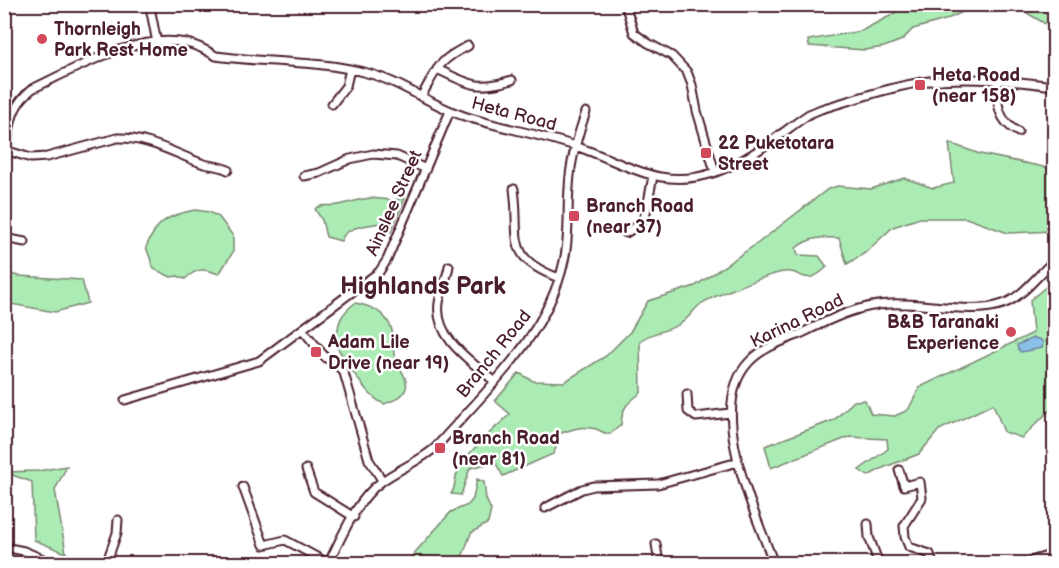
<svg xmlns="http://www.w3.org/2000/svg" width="1059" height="568" viewBox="0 0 1059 568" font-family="'Balsamiq Sans',sans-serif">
  <rect width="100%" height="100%" fill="#fff"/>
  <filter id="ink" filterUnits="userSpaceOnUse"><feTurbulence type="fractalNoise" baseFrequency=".0167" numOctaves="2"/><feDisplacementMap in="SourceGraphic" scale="12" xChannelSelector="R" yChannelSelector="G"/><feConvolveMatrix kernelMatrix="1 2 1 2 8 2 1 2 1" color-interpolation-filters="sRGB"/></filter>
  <g filter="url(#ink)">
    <path fill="#abecb5" stroke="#7a8670" stroke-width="1.5" d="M906,5H978L945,20L913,29L902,40L884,47L865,50L809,46L808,40L861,31L890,16Z
      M1008,5H1054V29L1015,6Z
      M949,143L980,154L1054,169V231L1008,233L966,218H920L893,227L865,253L847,264L839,238C822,237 810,237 796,248L798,255L819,256L827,267C801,291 804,266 778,273C766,276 710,297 701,304C694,309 689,318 681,323C669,332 652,331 640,341L641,393C627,403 622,407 621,425L610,434C604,434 602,431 596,429C581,424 564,432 551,437L556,448L553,454L503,476L495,462L470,468L461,495L451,494C456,487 454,483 456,476C464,453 493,431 510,414L495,401L519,373L533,381L564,382L606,356L630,332L648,301L695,286L758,243L828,189L838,186L871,189L904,178L933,188L954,183Z
      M371,198L392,200L405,198L391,232L380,223C367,226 345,226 341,241L326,237L322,220L315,209C322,203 329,207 338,205C350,203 359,199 371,198Z
      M195,210L209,212L219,217L233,236V252L219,274C204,269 198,267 185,279L178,276L171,277L154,269L146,247C157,221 168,215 195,210Z
      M5,273L19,276L82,280L88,303L55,312L11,304L5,306Z
      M1054,280V406L1022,438L1004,432L993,404L939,430L919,454L885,467L868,476L859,470L888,449L887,439L849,437L771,468L765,446L834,420L854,401L865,400L871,414L895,416L908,410L920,387L1033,333L1030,300Z
      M355,303C373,306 389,315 393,334C394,342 392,350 395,358C398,367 409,379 406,388C403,398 392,401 384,404C365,396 348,363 336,346C338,325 337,317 355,303Z
      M67,466L55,490L66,553L34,540L32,482L4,472L38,471Z
      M477,479L484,482L486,499L491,510L488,523L471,533L460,563H401L410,558L451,512L468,505L473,499Z"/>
    <path fill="#8bc1e9" stroke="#71809d" stroke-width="1.5" d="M1033,338L1039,339L1043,342L1042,348L1021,352L1018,349L1017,345Z"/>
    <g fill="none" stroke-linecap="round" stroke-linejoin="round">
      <g stroke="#4a1f2b" stroke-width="11">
        <path id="minor" d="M459,4H470
          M625,4L634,33L648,43L672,56L687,72L692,85L697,111L715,172
          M150,7L157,43
          M437,69C469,84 476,91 512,80
          M998,81C996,103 998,121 1018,132
          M421,97C437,69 438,60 468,46
          M332,104L346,86L350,69
          M5,150L31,158L47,157L117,138C149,137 175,154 204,164C212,166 220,166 228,170
          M4,152C13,125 7,110 32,89C76,68 136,33 186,43C197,45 206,50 216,56C266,63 318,60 367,73C402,82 430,105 464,116C501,128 539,134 575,146C625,162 659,192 716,172C751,160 778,135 809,114L821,109C856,99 893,86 929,81C970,76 1014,81 1054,86
          M304,176L319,173L350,159L373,154L397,156L426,169
          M514,189C521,238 503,257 559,278
          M626,233L640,224L646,213L653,176
          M4,238L25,242
          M449,266C447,278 441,291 439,303C434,338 471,361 494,381
          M303,330L325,357L338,366L344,373L369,460L382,480
          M687,394L688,411L696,417L730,413
          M125,400L259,361L379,272L387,260L450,111
          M306,469L314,492L354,517
          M899,470L904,486L920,482L922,498L904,526L905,537L909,547L930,554L933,564
          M243,487L264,545L285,540L328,563
          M545,508L582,489L594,486L658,484L738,462
          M868,524L869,537L879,564
          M656,544L659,564
          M4,547L24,551L55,564
          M106,564L117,533L118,520
          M328,564C342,537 356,500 381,482C398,469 419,462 436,447C484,392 548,336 564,261C570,236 567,212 569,188C570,161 577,137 586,112
          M774,564C755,512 705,408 749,362C762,348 783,341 800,334C829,320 857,305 890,304C922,302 974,315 1003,304C1024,296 1037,275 1054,261
          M1020,564L1054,554"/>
      </g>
      <use href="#minor" stroke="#fff" stroke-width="7"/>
    </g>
  </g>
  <g fill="#d1495b" stroke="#fff" stroke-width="2">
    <circle cx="42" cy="39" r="6"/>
    <rect x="914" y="79" width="12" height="12" rx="3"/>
    <rect x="700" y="147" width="12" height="12" rx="3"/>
    <rect x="568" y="210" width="12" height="12" rx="3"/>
    <circle cx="1011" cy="332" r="6"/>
    <rect x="310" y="346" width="12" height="12" rx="3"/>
    <rect x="434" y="442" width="12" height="12" rx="3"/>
  </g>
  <g text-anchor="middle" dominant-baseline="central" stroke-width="5" stroke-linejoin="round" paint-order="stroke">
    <g font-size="18" font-weight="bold" fill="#4a1f2b" stroke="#fff" text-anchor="start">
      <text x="54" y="29">Thornleigh<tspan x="54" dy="21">Park Rest Home</tspan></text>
      <text x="932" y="75">Heta Road<tspan x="932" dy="21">(near 158)</tspan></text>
      <text x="718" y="143">22 Puketotara<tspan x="718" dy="21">Street</tspan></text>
      <text x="586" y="206">Branch Road<tspan x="586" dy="21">(near 37)</tspan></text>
      <text x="999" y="322" text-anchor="end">B&amp;B Taranaki<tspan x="999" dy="21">Experience</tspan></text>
      <text x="328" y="342">Adam Lile<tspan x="328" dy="21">Drive (near 19)</tspan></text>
      <text x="452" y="438">Branch Road<tspan x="452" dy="21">(near 81)</tspan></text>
    </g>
    <g font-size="18" fill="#4a1f2b" stroke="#fff">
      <text transform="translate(514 114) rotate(15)">Heta Road</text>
      <text transform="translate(394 203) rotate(-66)">Ainslee Street</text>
      <text transform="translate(797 321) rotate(-26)">Karina Road</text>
      <text transform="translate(494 354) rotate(-51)">Branch Road</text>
    </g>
    <g font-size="24" font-weight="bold" fill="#4a1f2b" stroke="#fff">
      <text x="423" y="286">Highlands Park</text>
    </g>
  </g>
  <rect width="1059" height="568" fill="none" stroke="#fff" stroke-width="24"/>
  <rect x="12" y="12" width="1035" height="544" fill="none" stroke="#4a1f2b" stroke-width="2" filter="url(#ink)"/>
</svg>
